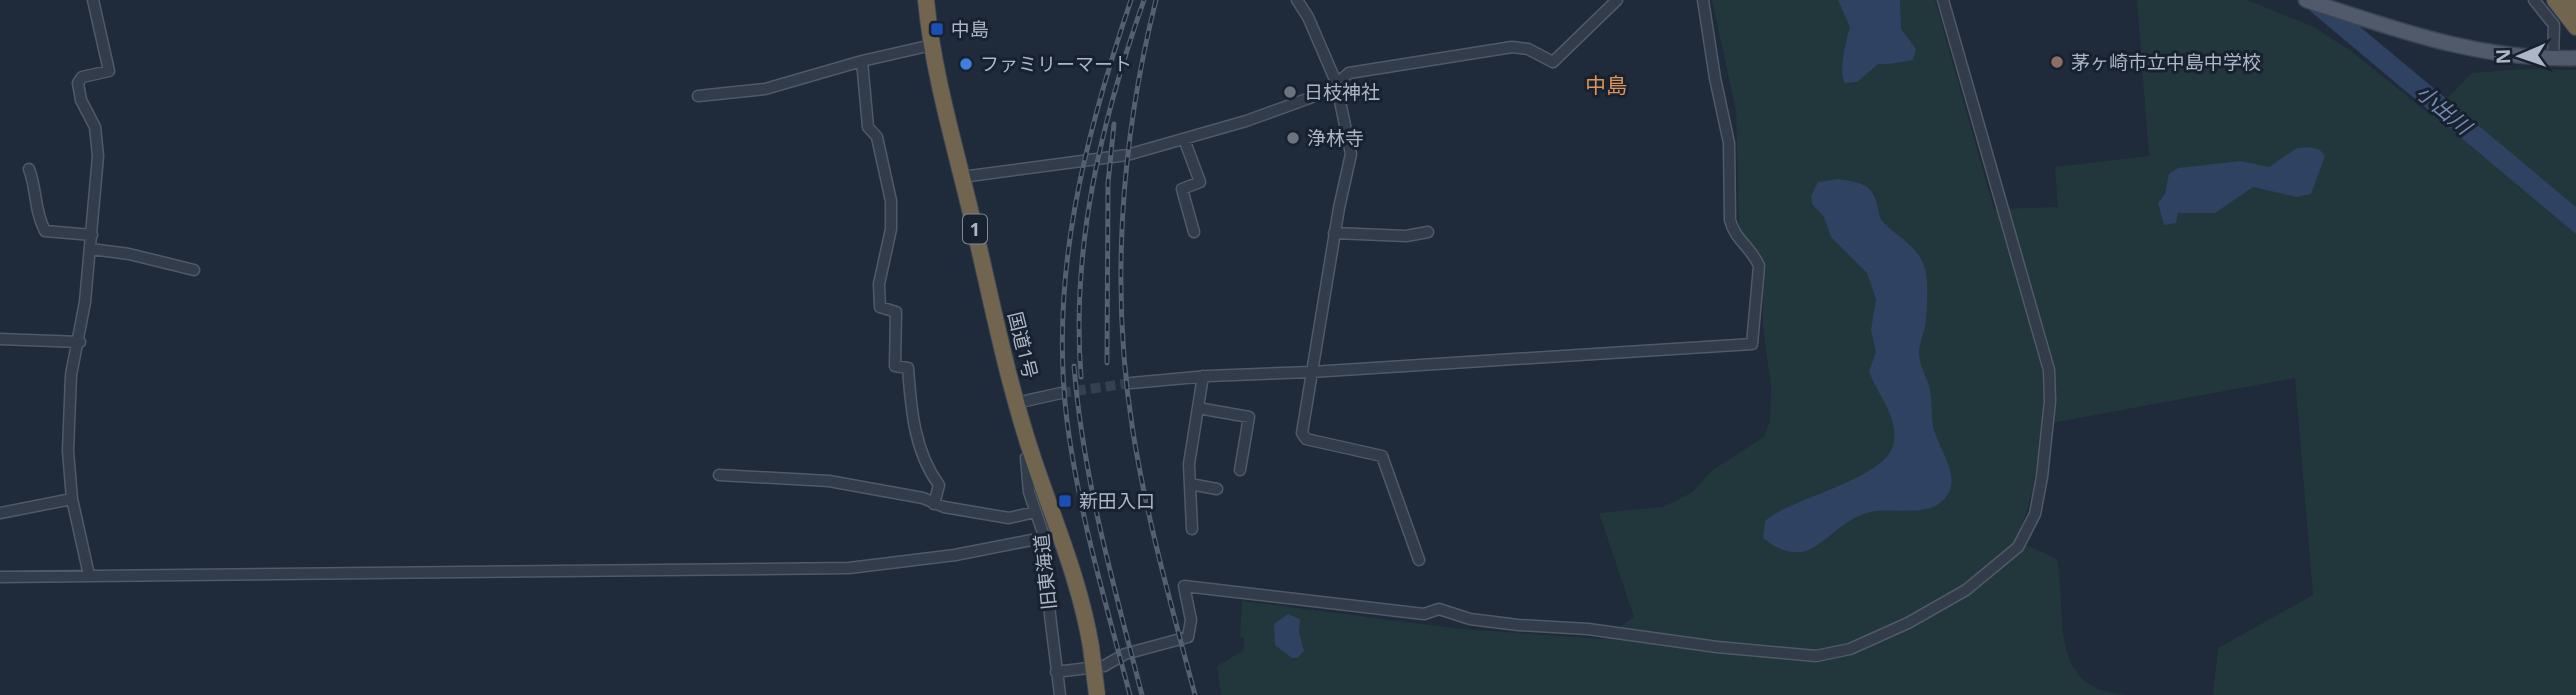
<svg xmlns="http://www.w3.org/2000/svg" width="2576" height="695" viewBox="0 0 2576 695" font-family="'Noto Sans','Noto Sans JP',sans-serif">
  <rect width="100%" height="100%" fill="#1f2a3a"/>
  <path fill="#21373b" d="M1712,0H1935L1994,209L2058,207L2055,167L2149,156L2137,0H2247L2314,27L2351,51L2431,115L2472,73L2522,69L2576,70V695H2213L2218,648L2313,595L2295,378L2041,425C2038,467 2033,502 2015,540L2057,559C2068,616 2045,692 2130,695H1221L1217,666L1244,650V637H1240L1242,601L1461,629L1603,639L1634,617L1599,513L1663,507L1693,492L1711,471L1764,437L1770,421L1771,386L1763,327L1762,265L1739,226L1736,111Z"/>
  <path fill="#2f4261" d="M1838,0H1900L1901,29L1916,49L1913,60C1902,62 1888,65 1878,64L1857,82L1845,83C1838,72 1846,40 1850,27Z
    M2297,0H2328L2576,207V234Z
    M2310,147L2320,150L2325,156L2311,194L2297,197L2253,187L2215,213H2178L2176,223L2164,225L2158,203L2165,194L2169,174L2178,168L2241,161L2269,167L2297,148Z
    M1838,179C1871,184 1874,187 1880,218C1894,237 1918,243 1925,269C1929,282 1927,313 1925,327C1923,336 1919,344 1919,353C1919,366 1927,377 1930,389C1932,401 1931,414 1933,426C1937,446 1959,472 1949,492C1934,521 1895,506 1870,512C1841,519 1823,548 1802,552C1787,554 1774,547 1763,538L1765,521C1791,497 1891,479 1894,441C1897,413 1877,395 1869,371L1876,352L1871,330L1876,299L1867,273L1831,237L1824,217L1812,204L1811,196L1818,182Z
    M1288,614L1300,619L1299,632L1304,651L1297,658H1292L1275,645L1274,624Z"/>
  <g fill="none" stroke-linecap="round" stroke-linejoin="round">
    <path stroke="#343f4f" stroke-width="10" stroke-dasharray="10 5" stroke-linecap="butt" d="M1061,393L1131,383"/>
    <g stroke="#505968" stroke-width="13">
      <path id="minor" d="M1297,0L1308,17L1336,82L1351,154L1339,208L1302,433L1306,439L1382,456L1419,560
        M2534,0L2554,25L2553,59
        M862,61L868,127L877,137L891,201V229L879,284L880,307L896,312L895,366L908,368C911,409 914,451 939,485L934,504
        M698,96L765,89L862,61L932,45
        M1184,139L1200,182L1182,189L1194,232
        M29,169C37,190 34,210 45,231L92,235
        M962,177L1127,155L1246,121L1307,99L1330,89L1349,73L1512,47L1528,49L1553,62L1617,0
        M1334,233L1406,236L1428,232
        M91,249L129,254L194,270
        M0,339L80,342
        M1131,383L1208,376L1311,372L1752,344L1759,266C1752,248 1735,240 1730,220L1729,143L1715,78L1703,0
        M1016,403L1061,393
        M1198,408L1249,417L1240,470
        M1032,456L1026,458L1029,492L1045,539L1050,615L1060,695
        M719,475L829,481L923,498L944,507L1009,518L1035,512
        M1190,484L1217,489
        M0,513L72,499
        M1192,529L1189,464L1203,376
        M89,575L72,499L68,451L71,375L85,302L98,156L95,127L81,100L78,83L82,77L109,71L93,0
        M0,577L849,568L955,555L1062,534
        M1056,672L1104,666L1125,654L1188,637L1191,620L1184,586L1424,614L1439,609L1470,619L1518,625L1588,629L1717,647L1816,656L1850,649L1908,623L1966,590L2018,547L2035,514L2042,477L2050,401L2049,370L1943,0"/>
    </g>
    <g stroke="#3c4554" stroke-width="17">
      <path id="major" d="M2306,0C2395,29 2481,61 2576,58"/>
    </g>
    <g stroke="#3d4655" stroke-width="18">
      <path id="highway" d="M926,0C933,74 955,146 972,218C991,297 1006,377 1032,455C1053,519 1080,580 1091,647
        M2555,0L2576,27
        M2573,0L2576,6"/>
    </g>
    <use href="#minor" stroke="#333c4a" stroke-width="10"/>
    <use href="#major" stroke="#515a6b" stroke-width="14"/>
    <use href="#highway" stroke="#71654f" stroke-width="16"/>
    <g stroke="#545f72" stroke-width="5">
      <path id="rail" d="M1156,0C1121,139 1110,289 1133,432C1147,520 1172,608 1195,695
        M1107,363L1108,183L1114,124
        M1074,366C1083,479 1114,586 1142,695
        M1081,377C1071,247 1101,122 1144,0
        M1130,695C1106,604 1079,514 1067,421C1049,275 1085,136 1131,0"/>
    </g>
    <use href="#rail" stroke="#18212f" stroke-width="2.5" stroke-dasharray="8" stroke-linecap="butt"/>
    <g stroke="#3d4655" stroke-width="18" stroke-linecap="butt">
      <path id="highway-bridge" d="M1091,647L1097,695"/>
    </g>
    <use href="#highway-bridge" stroke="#71654f" stroke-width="16"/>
  </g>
  <g fill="#1a4fb4" stroke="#18212f" stroke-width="2.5">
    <rect x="930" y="22" width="14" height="14" rx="3.5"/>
    <rect x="1058" y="494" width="14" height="14" rx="3.5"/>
  </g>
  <circle fill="#8d6e63" stroke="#18212f" stroke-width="2.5" cx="2057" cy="62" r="7"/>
  <circle fill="#3f7fe0" stroke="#18212f" stroke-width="2.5" cx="966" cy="64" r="7"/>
  <g fill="#6b7280" stroke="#18212f" stroke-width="2.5">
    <circle cx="1290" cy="92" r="7"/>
    <circle cx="1293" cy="138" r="7"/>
  </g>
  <g text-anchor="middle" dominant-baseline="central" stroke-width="6" stroke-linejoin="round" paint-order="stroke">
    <rect fill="#18212f" stroke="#808999" stroke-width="2" x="963" y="214.5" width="24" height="29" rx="5"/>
    <g font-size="18" font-weight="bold" fill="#adb6c7">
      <text x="975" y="229">1</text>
    </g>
    <g font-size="19" fill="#adb6c7" stroke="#18212f" text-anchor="start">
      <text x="951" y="29">中島</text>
      <text x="2071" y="62">茅ヶ崎市立中島中学校</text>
      <text x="980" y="64">ファミリーマート</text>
      <text x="1304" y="92">日枝神社</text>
      <text x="1307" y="138">浄林寺</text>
      <text x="1079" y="501">新田入口</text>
    </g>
    <g font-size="19" fill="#adb6c7" stroke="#18212f">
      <text transform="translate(1023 345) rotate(76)">国道1号</text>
      <text transform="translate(1045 572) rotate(-96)">旧東海道</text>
    </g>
    <g font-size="21" fill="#dc9554" stroke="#18212f">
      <text x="1606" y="85">中島</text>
    </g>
    <g font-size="21" font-style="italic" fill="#738bb2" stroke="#18212f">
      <text transform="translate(2444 109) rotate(40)">小出川</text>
    </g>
  </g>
  <g transform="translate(2520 56) rotate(268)" stroke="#18212f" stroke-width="5" paint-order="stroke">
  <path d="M0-5L12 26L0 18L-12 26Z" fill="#adb6c7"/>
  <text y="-10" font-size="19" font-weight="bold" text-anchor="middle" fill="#adb6c7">N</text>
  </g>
</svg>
